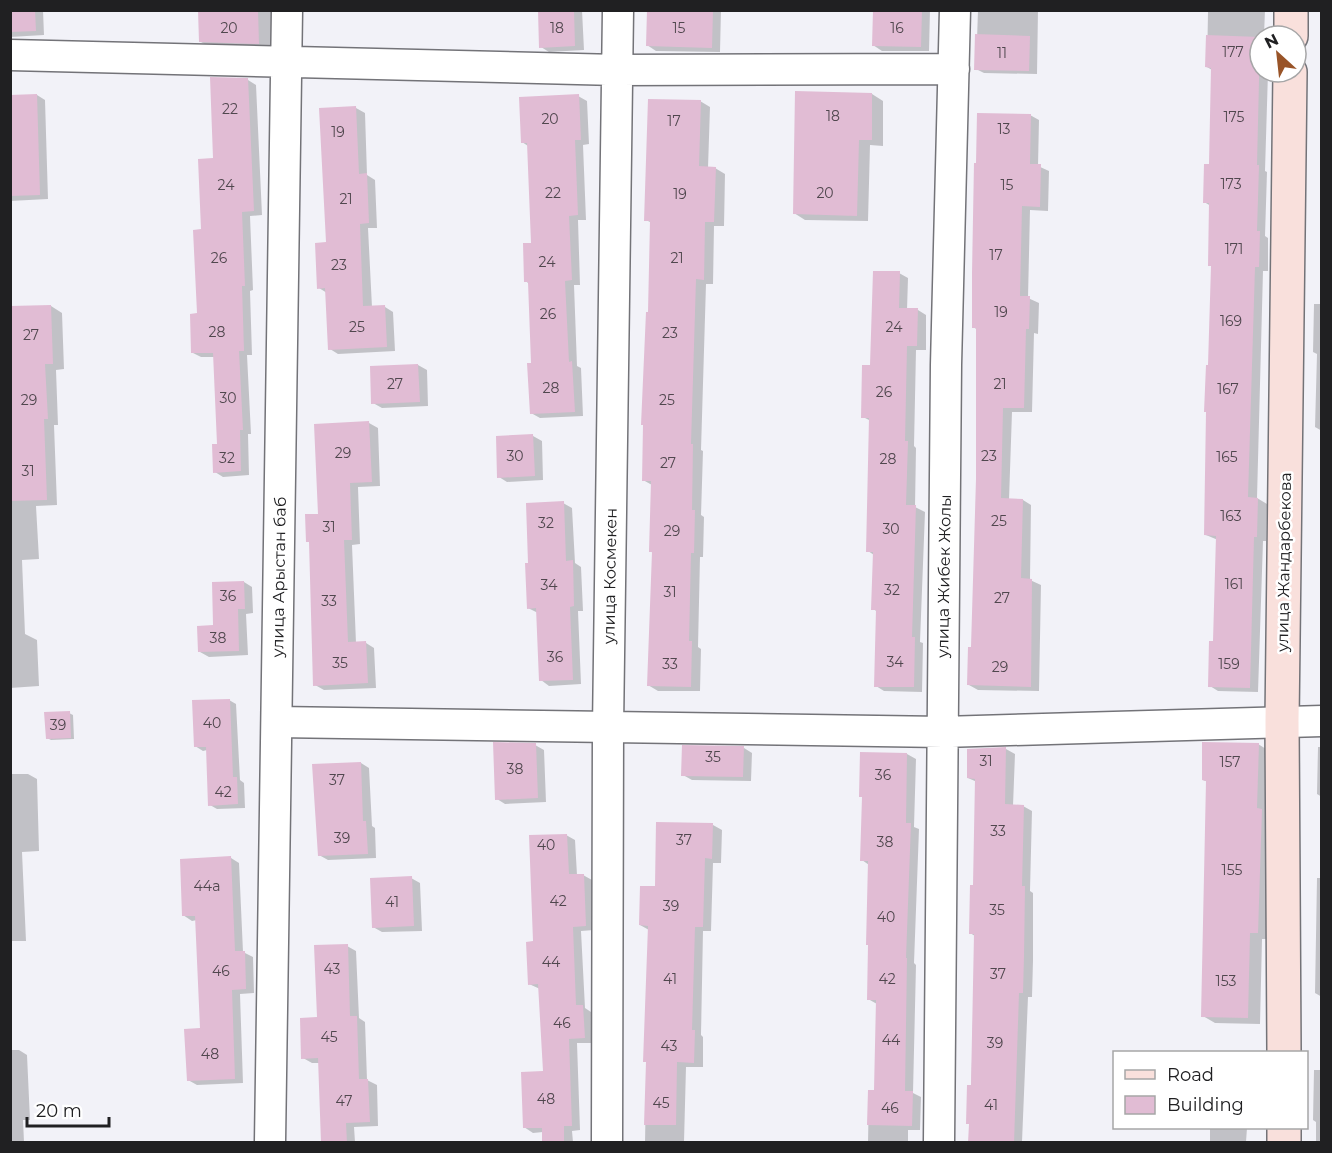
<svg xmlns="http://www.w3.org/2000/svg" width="1332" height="1153" viewBox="0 0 1332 1153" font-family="Montserrat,sans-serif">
  <rect width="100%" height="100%" fill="#f2f2f8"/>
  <path fill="#0003" d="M10,10H43L44,35L10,37Z
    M200,10H271L272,51L214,49L201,42Z
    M540,10H582L584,50L549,52L541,47Z
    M649,10H721L720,52L656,51L647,45Z
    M874,10H930L929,51H882L873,45Z
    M978,10H1038L1037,74L984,73L976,69Z
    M1204,10H1265L1264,36H1260V72H1268L1265,171L1267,172L1265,236L1268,238V271H1263L1257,498L1267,504L1266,541H1263L1258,692L1218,691L1210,686L1215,643L1218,540L1206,535L1212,267L1211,206L1204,202L1210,165L1212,70L1207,67L1208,12Z
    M248,80L256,85L262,215L250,216L253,290L250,291L252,355H247L251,434H248L249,475L223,477L215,472L218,445L214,357H201L193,353L198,315L202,231L215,160Z
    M872,94L883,101V146L870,145L868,221L805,220L794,213Z
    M37,95L45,100L48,199L10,201V96Z
    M578,96L587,101L589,144L583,145L586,220H578L580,285H574L577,366L581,368L583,416L540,418L531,413L533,365L529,284L526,281L532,244L528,146L522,142Z
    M700,101L710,107L708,168H715L725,174L724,226H714L713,284H706L701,450L703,451L701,515L704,517L703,557H700L698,647L701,649L700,691H658L648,685L653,553L650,551L652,485L643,480L652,223L646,220Z
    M356,108L365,113L367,175L375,180L377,228H368L372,307H385L393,312L395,351L338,354L330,349L327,293L319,288Z
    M1030,115L1039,120L1038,166L1049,171L1048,211L1030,210L1028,298L1039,303L1038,334L1034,333L1032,412H1012L1009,500H1023L1031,505L1030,580L1041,585L1039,691L978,690L969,685L972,649L977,479L978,330L973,327Z
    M899,273L908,278L907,310H918L926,315V350H916L914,446L916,448L915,507L925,512L920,642L923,643L922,692L884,691L876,686L878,612L873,609L874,555L868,551L871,421L863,417L872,367Z
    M1314,304H1322V431L1315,427L1317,354L1313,352Z
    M51,306L62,313L64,369L56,370L58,425H54L57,505L36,506L39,559L22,560L25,634L37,640L39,686L10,688V308Z
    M418,365L427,370L428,406L382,408L373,403Z
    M369,423L378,428L380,486L358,487L360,544L352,545L356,643H366L374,648L376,688L324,690L315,685L311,543L308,541Z
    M533,436L542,441L543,480L507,482L499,477Z
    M563,503L572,508L575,563L581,567L583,611H578L581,684L549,686L541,680L538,613L528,608L530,564Z
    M1321,574H1322V616L1320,615Z
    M244,582L252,587L253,613L246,614L248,655L209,657L200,652Z
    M229,700L236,704L240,780L244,783L245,808L217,809L210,805L207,750L203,751L195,746Z
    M69,713L73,715L74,739L51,740L47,738Z
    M1258,744L1271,752L1270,939H1262L1260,1024L1215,1023L1203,1016L1208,782L1203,780Z
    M535,745L544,750L546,802L505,804L497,799Z
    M1318,747H1322V797L1317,794Z
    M744,748L752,753L751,781L692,780L683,775Z
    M1006,749L1015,754L1013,806H1023L1032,811L1030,891L1033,893V961L1032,997H1028L1022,1142H970L975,936L970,933L974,886L977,782L968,778Z
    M861,754H907L916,759L914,827L919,829L914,963L916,965L913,1093L921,1097L920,1130H908V1142H868L869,1091L875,1092L877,1004L868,999L869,865L862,860L863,798Z
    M361,763L369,768L372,826L375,828L376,858L328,860L319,855Z
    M10,774H28L37,779L39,851L22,852L26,941H10Z
    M713,825L722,830L721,863H713L711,931H703L701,1035L703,1037V1067H686L684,1142H645L649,930L640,925L657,888Z
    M566,835L575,840L577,875H583L592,880L594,930L581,931L585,1008L591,1012L593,1043H577L580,1130L572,1131L573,1142H544L543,1132L533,1133L524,1127L545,1072L540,989L529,984L535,943Z
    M231,858L239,863L243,952L253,957L254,993L240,994L243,1083L197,1085L188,1080L201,1030L197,920L192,921L183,915Z
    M411,878L420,883L422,931L382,932L373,927Z
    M1317,878H1322V997L1315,993Z
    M347,946L356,951L359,1018L365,1022L367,1080L377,1085L378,1126L354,1127L355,1142H313H323L319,1063H312L303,1058Z
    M10,1050H19L27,1055L30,1120H23L24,1142H10Z
    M1314,1070H1322V1142H1316V1122L1313,1120Z
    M1210,1128H1247L1246,1142H1210Z"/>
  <path fill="#e1bcd4" d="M10,10H35L36,31L10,32Z
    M198,10H258L259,44L199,42Z
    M538,10H574L575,46L539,48Z
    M647,10H713L712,48L646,46Z
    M873,10H922L921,47L872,46Z
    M975,34L1030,36L1029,71L974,70Z
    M1206,35L1260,37L1257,165H1259L1257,231H1260L1259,267H1255L1248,497L1258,498L1257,537H1254L1250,688L1208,687L1209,641H1213L1216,536L1204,535L1206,412H1204L1206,365H1208L1211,266H1208L1209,203H1203L1204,164H1209L1211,68L1205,67Z
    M210,77L248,78L254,211L242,212L245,286H242L244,351H239L243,430H240L241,471L213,473L212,444H217L213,353H191L190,314L197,313L193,230L201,229L198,159L213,158Z
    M795,91L872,93V140H859L857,216L793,214Z
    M37,94L40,195L10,196V95Z
    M579,94L581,140H575L578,215L569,216L572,280L565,281L569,362L572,361L575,412L530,414L527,363H531L528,282H524L523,243H531L527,143H521L519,97Z
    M648,99L701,100L699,166L716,167L714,222H705L704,280L696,279L691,444H693L692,510H695L694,553H691L689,641H692L691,687L647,686L652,552H649L651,481H642L643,425H641L646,312H648L650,221H644Z
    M356,106L359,174L367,173L369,223L360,224L363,306L385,305L387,347L328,350L325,288L317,289L315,243L326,242L319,108Z
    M977,113L1031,114L1030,164H1041L1040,207L1022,206L1020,296H1030L1029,329H1026L1024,408H1003L1001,498L1023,499L1021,578L1032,579L1031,687L967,685L968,647H971L976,479V328H972V273L974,163H976Z
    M873,271H900L899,308H918L917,346H907L905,441H908L906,505H916L912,637H915L914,687H874L876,610H871L873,552H866L869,418H861L862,365H870Z
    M51,305L53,364H45L48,419H44L47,500L10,501V306Z
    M418,364L420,402L371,404L370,366Z
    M369,421L372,482L350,483L352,540H344L348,642L366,641L368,683L313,686L309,542H306L305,514H318L314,424Z
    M533,434L535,476L497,478L496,436Z
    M564,501L566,561L573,560L574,606L570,607L573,680L539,681L536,608L527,609L525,563H528L526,503Z
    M244,581L245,609H238L239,651L198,652L197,626L213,625L212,582Z
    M230,699L233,777H237L238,804L208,806L206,747H194L192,700Z
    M70,711L71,738L46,739L44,712Z
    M493,742L536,743L538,798L495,800Z
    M1202,742L1259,743L1257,808L1262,809L1258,933H1250L1248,1018L1201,1017L1206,781L1202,780Z
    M682,745L744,746L743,777L681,776Z
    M1006,747L1005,804L1024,805L1022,886H1025L1024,956L1023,993H1019L1014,1143H968L969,1124H966L967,1085H971L974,934H969L970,885H973L975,779L967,778V749Z
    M860,752L907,753L906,823H911L906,958H907L905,1091H913L912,1126L867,1125L868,1090H874L876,1000H867L868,945H866L868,861H860L862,797H859Z
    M361,762L363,821H366L368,854L318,856L312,764Z
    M656,822L713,823L712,859L705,858L703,927H695L692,1030H695L694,1063L677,1062L676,1125H644L646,1062H643L648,926L639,925L640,886H655Z
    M567,834L569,874H584L586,926L573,927L576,1005H583L585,1038L569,1039L572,1126H564V1143H542V1128H523L521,1072L543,1071L538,984L528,985L526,942L533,941L529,835Z
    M231,856L235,951H245L246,989L232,990L235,1079L187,1081L184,1029L200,1028L195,916H182L180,859Z
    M412,876L414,926L372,928L370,878Z
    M348,944L350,1016H357L359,1079H368L370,1122L346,1123L347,1143H321L318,1058L301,1059L300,1018L317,1017L314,945Z"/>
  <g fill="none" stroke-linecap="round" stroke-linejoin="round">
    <g stroke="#737378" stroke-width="33">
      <path id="street" d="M10,55L617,70L954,69
        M277,722L943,732L1322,721
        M270,1142L287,10
        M607,1142L608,728L618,10
        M939,1142L946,365L955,10"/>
    </g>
    <g stroke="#737378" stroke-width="36">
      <path id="secondary" d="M1291,36V10
        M1284,1052L1282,721L1290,72
        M1284,1128V1142"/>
    </g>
    <use href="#street" stroke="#fff" stroke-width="30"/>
    <use href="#secondary" stroke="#f9e0dc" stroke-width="33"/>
  </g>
  <g text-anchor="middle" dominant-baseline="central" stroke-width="5" stroke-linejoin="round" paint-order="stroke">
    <g font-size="14" fill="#50474e">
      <text x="229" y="28">20</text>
      <text x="557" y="28">18</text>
      <text x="679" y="28">15</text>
      <text x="897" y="28">16</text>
      <text x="1233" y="52">177</text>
      <text x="1002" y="53">11</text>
      <text x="230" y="109">22</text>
      <text x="833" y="116">18</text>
      <text x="1234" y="117">175</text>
      <text x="550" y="119">20</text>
      <text x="674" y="121">17</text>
      <text x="1004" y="129">13</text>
      <text x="338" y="132">19</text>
      <text x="1231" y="184">173</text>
      <text x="226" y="185">24</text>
      <text x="1007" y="185">15</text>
      <text x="553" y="193">22</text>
      <text x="825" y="193">20</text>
      <text x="680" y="194">19</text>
      <text x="346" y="199">21</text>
      <text x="1234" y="249">171</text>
      <text x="996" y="255">17</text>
      <text x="219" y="258">26</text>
      <text x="677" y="258">21</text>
      <text x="547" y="262">24</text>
      <text x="339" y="265">23</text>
      <text x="1001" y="312">19</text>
      <text x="548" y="314">26</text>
      <text x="1231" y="321">169</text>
      <text x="357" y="327">25</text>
      <text x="894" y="327">24</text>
      <text x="217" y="332">28</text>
      <text x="670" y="333">23</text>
      <text x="31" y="335">27</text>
      <text x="395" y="384">27</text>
      <text x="1000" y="384">21</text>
      <text x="551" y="388">28</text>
      <text x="1228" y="389">167</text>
      <text x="884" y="392">26</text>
      <text x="228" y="398">30</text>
      <text x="29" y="400">29</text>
      <text x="667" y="400">25</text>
      <text x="343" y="453">29</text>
      <text x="515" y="456">30</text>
      <text x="989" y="456">23</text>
      <text x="1227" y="457">165</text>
      <text x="227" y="458">32</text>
      <text x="888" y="459">28</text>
      <text x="668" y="463">27</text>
      <text x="28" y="471">31</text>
      <text x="1231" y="516">163</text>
      <text x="999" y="521">25</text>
      <text x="546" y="523">32</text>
      <text x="329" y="527">31</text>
      <text x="891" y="529">30</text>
      <text x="672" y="531">29</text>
      <text x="1234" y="584">161</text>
      <text x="549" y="585">34</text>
      <text x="892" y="590">32</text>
      <text x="670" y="592">31</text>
      <text x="228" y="596">36</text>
      <text x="1002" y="598">27</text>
      <text x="329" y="601">33</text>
      <text x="218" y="638">38</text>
      <text x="555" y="657">36</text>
      <text x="895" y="662">34</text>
      <text x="340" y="663">35</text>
      <text x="670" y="664">33</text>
      <text x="1229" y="664">159</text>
      <text x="1000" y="667">29</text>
      <text x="212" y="723">40</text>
      <text x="58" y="725">39</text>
      <text x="713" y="757">35</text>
      <text x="986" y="761">31</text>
      <text x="1230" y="762">157</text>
      <text x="515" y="769">38</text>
      <text x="883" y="775">36</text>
      <text x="337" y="780">37</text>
      <text x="223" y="792">42</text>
      <text x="998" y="831">33</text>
      <text x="342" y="838">39</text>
      <text x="684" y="840">37</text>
      <text x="885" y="842">38</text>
      <text x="546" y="845">40</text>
      <text x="1232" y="870">155</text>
      <text x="207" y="886">44а</text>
      <text x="558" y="901">42</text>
      <text x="392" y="902">41</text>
      <text x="671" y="906">39</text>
      <text x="997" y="910">35</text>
      <text x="886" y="917">40</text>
      <text x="551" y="962">44</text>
      <text x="332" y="969">43</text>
      <text x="221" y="971">46</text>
      <text x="998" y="974">37</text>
      <text x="670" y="979">41</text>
      <text x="887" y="979">42</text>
      <text x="1226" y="981">153</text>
      <text x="562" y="1023">46</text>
      <text x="329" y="1037">45</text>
      <text x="891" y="1040">44</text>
      <text x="995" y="1043">39</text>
      <text x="669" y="1046">43</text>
      <text x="210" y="1054">48</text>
      <text x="546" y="1099">48</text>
      <text x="344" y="1101">47</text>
      <text x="661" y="1103">45</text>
      <text x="991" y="1105">41</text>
      <text x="890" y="1108">46</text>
    </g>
    <g font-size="16" fill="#202022" stroke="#fff">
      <text transform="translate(1284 562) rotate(-89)">улица Жандарбекова</text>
      <text transform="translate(610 576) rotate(-89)">улица Космекен</text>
      <text transform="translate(944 576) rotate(-89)">улица Жибек Жолы</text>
      <text transform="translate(279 577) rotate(-89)">улица Арыстан баб</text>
    </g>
  </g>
  <rect width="1332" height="1153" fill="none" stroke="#202022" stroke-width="24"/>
  <rect x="1113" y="1051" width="195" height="78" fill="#ffffff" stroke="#a6a6a7" stroke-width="1.5"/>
  <rect x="1125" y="1070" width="30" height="9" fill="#f9e0dc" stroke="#a6a6a7" stroke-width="1.5"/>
  <text x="1167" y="1081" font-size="18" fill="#202022">Road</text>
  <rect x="1125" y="1096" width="30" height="18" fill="#e1bcd4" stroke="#a6a6a7" stroke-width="1.5"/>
  <text x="1167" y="1111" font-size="18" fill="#202022">Building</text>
  <g transform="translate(1278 54) rotate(333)"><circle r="28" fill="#ffffff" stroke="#a6a6a7" stroke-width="1.5"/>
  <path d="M0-4.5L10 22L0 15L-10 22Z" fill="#995428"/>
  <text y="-9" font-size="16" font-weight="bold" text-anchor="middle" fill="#202022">N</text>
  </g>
  <path d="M27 1117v9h82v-9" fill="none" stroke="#202022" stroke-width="3"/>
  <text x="36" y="1117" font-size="18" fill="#202022" stroke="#ffffff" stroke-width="4.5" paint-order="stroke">20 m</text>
</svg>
